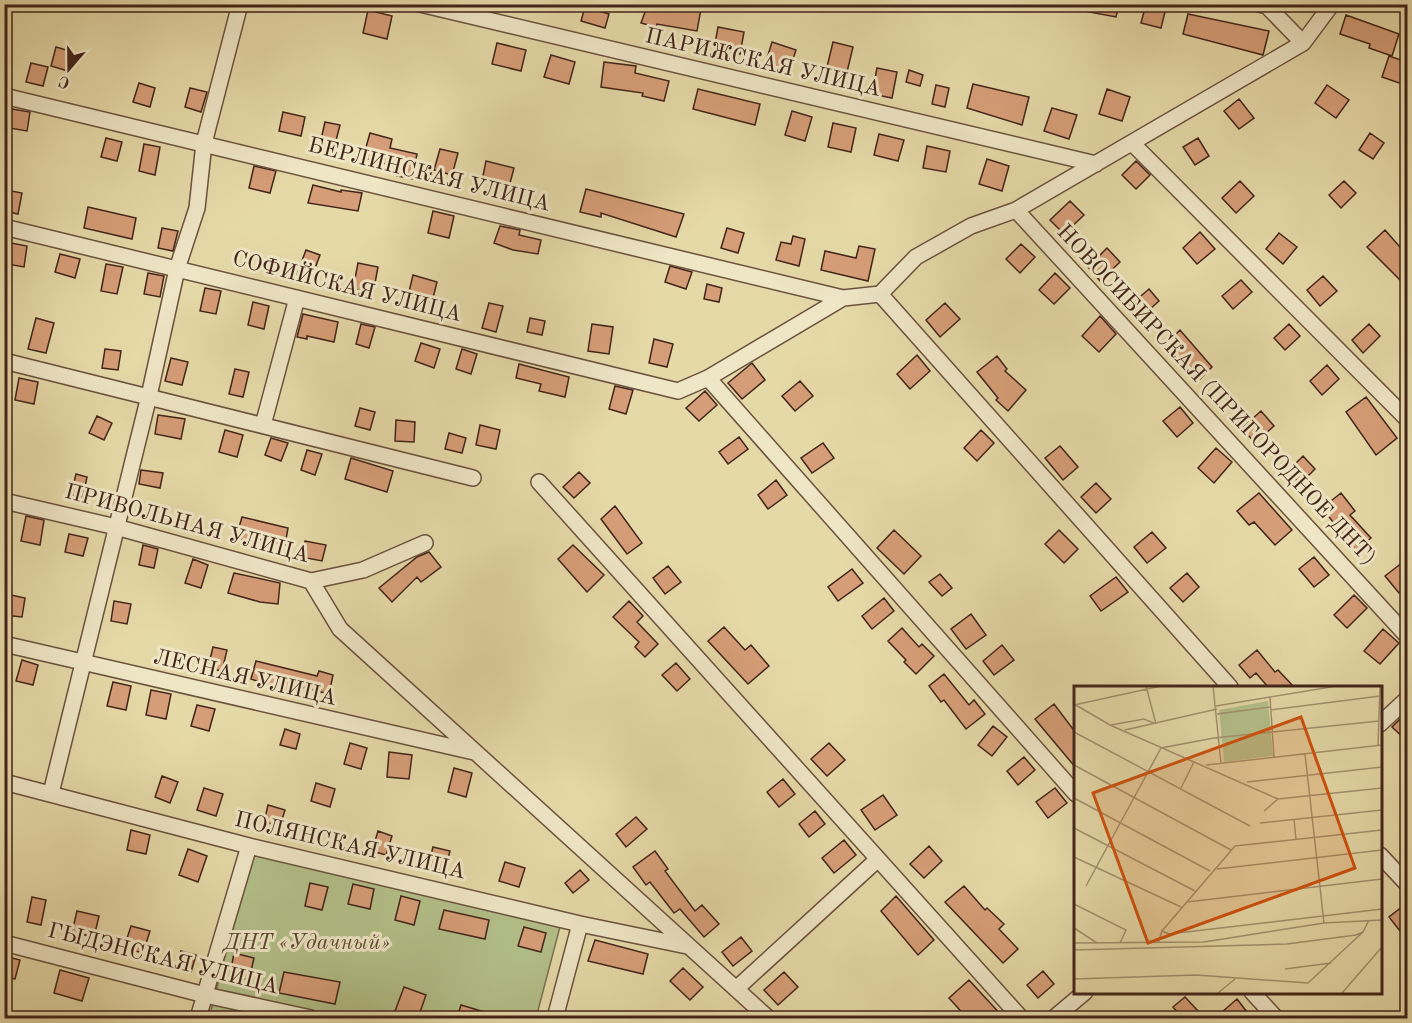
<svg xmlns="http://www.w3.org/2000/svg" width="1412" height="1023" viewBox="0 0 1412 1023" font-family="'Old Standard TT',serif">
  <rect width="100%" height="100%" fill="#e6d9a8"/>
  <filter id="stains"><feTurbulence type="fractalNoise" baseFrequency=".00333" numOctaves="4"/><feColorMatrix values="0 0 0 0 .2 0 0 0 0 .09 0 0 0 0 .02 0 0 0 .5 -.17"/></filter>
  <radialGradient id="worn" r=".72"><stop offset=".6" stop-color="#630" stop-opacity="0"/><stop offset="1" stop-color="#630" stop-opacity=".3"/></radialGradient>
  <path fill="#b3bf89" stroke="#7a7252" stroke-width="1.5" d="M252,852L561,923L536,1018H209Z"/>
  <path fill="#d69e78" stroke="#42251a" stroke-width="1.5" d="M648,4L673,10L674,4L701,9L697,31L657,24L656,27L641,23Z
    M1079,4H1119L1116,17L1078,10Z
    M1146,4H1167L1161,28L1141,23Z
    M585,7L609,14L605,28L581,21Z
    M368,10L392,16L387,39L363,33Z
    M1188,14L1269,31L1263,55L1183,34Z
    M1346,15L1399,34L1392,56L1369,48L1370,44L1340,34Z
    M718,27L744,32L740,54L714,49Z
    M772,42L796,50L789,72L765,65Z
    M833,42L853,47L847,72L827,67Z
    M497,43L526,50L521,71L492,64Z
    M56,47L73,52L68,71L51,66Z
    M551,55L575,62L569,84L544,77Z
    M1389,56L1407,62L1405,85L1382,77Z
    M604,62L636,66L635,73L669,81L664,101L642,96L643,93L601,87Z
    M31,63L48,67L43,86L26,82Z
    M877,68L897,72L892,98L872,94Z
    M909,70L923,75L920,86L906,82Z
    M139,83L155,88L150,107L133,102Z
    M973,84L1029,97L1022,125L967,108Z
    M936,85L949,88L945,107L932,104Z
    M1327,85L1349,100L1336,118L1315,103Z
    M190,88L207,92L201,112L185,107Z
    M698,89L760,104L755,125L693,109Z
    M1107,89L1130,97L1122,121L1099,114Z
    M1239,99L1254,118L1239,129L1224,111Z
    M1052,108L1077,115L1069,139L1044,131Z
    M12,109L30,112L27,131L9,128Z
    M792,111L812,117L805,141L785,135Z
    M283,112L305,117L301,136L279,131Z
    M325,122L340,125L334,148L320,144Z
    M833,123L856,128L851,152L828,147Z
    M370,133L392,139L390,148L417,154L415,164L432,168L429,182L397,176L399,167L363,158Z
    M1370,133L1384,143L1373,159L1359,150Z
    M879,134L904,140L898,161L874,155Z
    M106,138L122,142L117,161L101,157Z
    M1198,138L1209,156L1195,165L1183,147Z
    M144,144L160,147L155,175L139,171Z
    M927,146L950,151L946,172L923,168Z
    M440,149L458,153L452,175L434,170Z
    M987,159L1009,166L1002,191L979,184Z
    M486,161L514,168L509,187L482,181Z
    M1136,161L1150,175L1136,189L1122,175Z
    M254,166L276,171L270,193L249,188Z
    M1240,181L1254,196L1236,213L1222,198Z
    M1344,181L1356,193L1341,208L1329,195Z
    M313,185L341,192V190L362,193L358,211L308,203Z
    M586,189L684,214L676,237L601,213V217L580,212Z
    M6,190L22,193L18,214L4,211Z
    M1070,201L1084,215L1064,234L1050,220Z
    M88,207L136,218L132,239L84,228Z
    M433,211L454,216L449,238L428,233Z
    M500,226L520,230L519,235L541,240L538,254L513,250L494,243Z
    M162,228L178,231L173,251L158,248Z
    M727,228L744,233L738,253L721,248Z
    M1385,230L1407,255V287L1367,247Z
    M1200,232L1215,249L1197,264L1183,248Z
    M1279,233L1297,247L1283,264L1266,249Z
    M793,236L805,239L799,266L776,260L781,242L791,244Z
    M11,243L27,246L24,267L7,264Z
    M1021,244L1035,257L1020,273L1006,259Z
    M859,246L875,249L868,281L821,270L825,251L856,258Z
    M1107,248L1120,262L1100,281L1088,267Z
    M306,250L320,255L311,279L297,274Z
    M60,254L80,259L75,278L55,272Z
    M358,263L378,267L373,294L353,289Z
    M106,264L123,267L117,294L101,291Z
    M670,266L692,272L686,289L665,282Z
    M148,273L164,276L160,297L144,294Z
    M1055,273L1070,288L1054,304L1039,290Z
    M413,275L437,282L432,302L408,296Z
    M1323,276L1337,291L1320,306L1307,290Z
    M1241,280L1252,292L1233,309L1222,296Z
    M707,284L722,288L719,302L704,299Z
    M205,288L221,291L216,314L200,311Z
    M1149,289L1159,301L1138,320L1127,308Z
    M253,302L269,306L264,329L248,325Z
    M489,303L503,306L496,332L482,328Z
    M945,303L960,319L940,337L926,320Z
    M303,314L338,322L334,342L307,336V339L297,337Z
    M1100,316L1116,334L1099,352L1082,336Z
    M36,318L54,323L46,353L28,349Z
    M530,318L545,321L542,335L527,332Z
    M361,324L375,327L369,348L356,344Z
    M592,324L613,327L609,354L588,351Z
    M1289,324L1300,336L1285,350L1274,338Z
    M1369,324L1380,336L1363,353L1352,340Z
    M1180,330L1212,367L1200,379L1164,346Z
    M654,339L673,344L667,367L649,363Z
    M421,343L440,349L434,368L415,361Z
    M105,349L121,351L118,370L102,368Z
    M462,349L477,354L471,374L456,369Z
    M917,355L930,371L910,389L897,374Z
    M997,356L1007,369L1005,371L1026,390L1008,411L996,400L998,398L977,372Z
    M171,358L188,362L182,385L165,381Z
    M752,363L765,380L742,399L728,383Z
    M519,364L569,377L565,397L539,391L541,384L516,378Z
    M1327,365L1339,379L1322,395L1310,381Z
    M235,369L249,372L243,397L229,394Z
    M19,378L38,382L34,404L15,400Z
    M800,381L813,396L795,411L782,396Z
    M615,386L633,390L626,414L609,409Z
    M705,391L717,405L699,421L686,408Z
    M1366,397L1397,438L1376,455L1346,412Z
    M1180,407L1193,423L1177,437L1163,421Z
    M360,408L375,412L370,430L355,426Z
    M1261,411L1274,426L1255,443L1242,428Z
    M158,415L185,419L181,439L155,434Z
    M97,416L112,423L104,440L89,433Z
    M396,420L415,422L414,442L395,441Z
    M480,425L500,430L496,449L476,445Z
    M225,430L243,435L237,457L219,452Z
    M981,430L994,443L977,461L964,448Z
    M449,433L466,438L462,453L445,449Z
    M739,437L748,449L728,464L719,452Z
    M271,438L288,443L281,461L265,455Z
    M823,443L834,458L812,473L801,458Z
    M1060,446L1078,467L1063,480L1045,458Z
    M1216,448L1232,462L1214,483L1198,468Z
    M307,450L322,454L315,475L301,470Z
    M1303,456L1315,469L1300,484L1288,471Z
    M351,458L393,471L387,492L345,479Z
    M141,470L163,473L160,488L139,484Z
    M579,472L590,483L574,498L563,487Z
    M76,474L87,477L83,497L71,495Z
    M776,480L787,495L768,509L758,495Z
    M1096,483L1111,499L1096,513L1081,497Z
    M1259,493L1292,530L1275,545L1254,522L1249,525L1237,511Z
    M1341,493L1355,511L1350,515L1371,538L1356,551L1322,508Z
    M615,506L642,543L627,554L601,519Z
    M26,516L44,520L40,545L21,541Z
    M242,517L288,528L285,545L253,538L252,542L236,538Z
    M894,530L921,556L904,574L877,548Z
    M1059,530L1078,549L1064,563L1045,544Z
    M1152,532L1166,548L1147,563L1134,547Z
    M69,534L88,538L83,556L65,552Z
    M305,541L326,545L322,561L301,557Z
    M143,545L158,549L154,568L139,565Z
    M573,545L604,575L587,592L558,559Z
    M429,552L441,567L421,582L417,577L392,602L379,588L417,557Z
    M1314,557L1329,575L1314,587L1299,569Z
    M193,559L208,565L201,588L185,583Z
    M1403,562L1407,568V586L1399,593L1385,576Z
    M668,566L681,582L665,594L653,578Z
    M852,569L863,583L838,601L828,587Z
    M234,573L280,583L278,604L260,602L228,593Z
    M1187,573L1199,587L1183,602L1170,588Z
    M940,574L952,588L942,596L929,582Z
    M1116,577L1128,592L1101,611L1090,596Z
    M11,595L25,598L22,617L4,615V597L10,598Z
    M1354,595L1367,608L1347,628L1334,615Z
    M884,598L894,611L872,629L862,616Z
    M114,601L131,604L127,624L111,621Z
    M629,601L643,616L637,622L658,644L645,657L635,647L639,642L613,617Z
    M971,614L986,635L966,649L951,629Z
    M724,627L745,650L751,645L769,666L748,684L708,641Z
    M902,628L919,647L922,644L934,656L916,674L904,662L906,660L888,641Z
    M1383,629L1399,643L1380,664L1364,651Z
    M1002,645L1014,660L994,675L983,661Z
    M213,647L227,650L222,671L208,668Z
    M1257,650L1275,672L1278,670L1294,687H1268L1256,673L1250,678L1239,665Z
    M22,660L38,665L33,685L16,681Z
    M256,661L317,676L319,671L333,675L329,694L301,687L299,695L251,679Z
    M676,663L690,679L677,691L662,675Z
    M944,674L969,705L974,700L985,714L966,729L944,700L941,702L929,686Z
    M113,682L131,686L126,710L107,706Z
    M151,690L171,694L166,719L146,715Z
    M1054,704L1076,733V768L1035,719Z
    M197,705L215,709L209,731L191,726Z
    M1407,712V741L1392,727Z
    M993,726L1007,737L992,756L978,745Z
    M285,729L300,734L296,749L280,745Z
    M350,743L367,748L361,769L344,764Z
    M829,743L845,760L827,776L811,759Z
    M389,752L412,755L409,779L387,777Z
    M1024,757L1035,770L1018,785L1007,771Z
    M454,768L472,773L466,797L448,792Z
    M162,776L178,782L170,803L155,797Z
    M783,779L795,794L779,807L767,792Z
    M316,783L335,789L330,807L311,801Z
    M204,788L223,794L216,816L197,810Z
    M1055,788L1067,803L1048,818L1036,802Z
    M883,795L897,815L875,830L861,810Z
    M268,805L285,810L280,826L264,822Z
    M815,811L825,824L809,837L799,824Z
    M636,817L647,829L626,847L616,834Z
    M131,830L150,835L146,854L127,850Z
    M378,831L392,836L386,855L372,851Z
    M844,840L856,855L834,873L822,858Z
    M929,846L942,861L924,878L910,864Z
    M433,847L450,851L445,871L428,867Z
    M188,849L207,856L198,882L179,875Z
    M655,851L668,869L665,871L695,911L702,905L719,924L704,937L680,909L674,913L650,882L646,885L633,867Z
    M505,862L525,868L519,887L499,881Z
    M580,870L589,880L573,893L565,883Z
    M310,883L328,887L322,910L305,906Z
    M353,884L374,889L370,909L348,904Z
    M964,886L985,910L987,908L1004,924L999,929L1018,949L1003,963L945,902Z
    M401,896L420,901L414,925L395,920Z
    M896,896L934,940L918,955L881,911Z
    M32,897L46,900L41,925L27,922Z
    M1407,903V940L1389,917Z
    M444,910L489,920L485,939L439,929Z
    M77,911L99,916L94,937L72,932Z
    M131,926L150,931L143,953L124,948Z
    M524,927L546,933L541,952L518,946Z
    M741,937L752,951L733,966L722,952Z
    M595,940L648,954L643,974L588,961Z
    M181,951L196,955L191,972L176,968Z
    M234,953L254,958L249,980L230,975Z
    M4,956L20,960L15,979L4,977Z
    M683,968L703,987L690,1000L670,981Z
    M60,970L89,978L82,1001L54,993Z
    M1043,971L1054,984L1038,998L1027,985Z
    M284,972L340,982L335,1004L279,993Z
    M784,972L798,987L778,1005L764,990Z
    M969,980L1004,1018H967L949,998Z
    M404,987L426,995L418,1018L394,1014Z
    M1185,997L1198,1011L1189,1018H1182L1173,1007Z
    M1237,999L1247,1012L1240,1018H1227L1222,1012Z
    M461,1005L498,1016V1018H457Z"/>
  <g fill="none" stroke-linecap="round" stroke-linejoin="round">
    <g stroke="#6b523e" stroke-width="18">
      <path id="minor" d="M420,4L1096,164
        M1259,4L1267,6L1303,43
        M4,96L843,298
        M1132,143L1408,420
        M1016,210L1408,637
        M4,227L678,391L708,378L843,298L880,294L916,257L971,226L1016,210L1303,43L1332,4
        M880,294L1230,687
        M4,361L473,478
        M708,378L1076,794
        M263,425L297,298
        M539,482L1021,1018
        M4,501L116,527L311,581L363,570L425,543
        M311,581L340,629L768,1018
        M4,644L474,752
        M1380,724L1408,698
        M4,782L249,846L580,924L687,946
        M51,793L149,396L177,269L197,208L204,143L240,4
        M1380,855L1408,885
        M4,943L205,995L311,1018
        M736,989L878,859
        M1252,992L1276,1018
        M198,1018L249,846
        M555,1018L580,924
        M1054,1018L1085,992"/>
    </g>
    <use href="#minor" stroke="#efe6c6" stroke-width="15"/>
  </g>
  <g text-anchor="middle" dominant-baseline="central" stroke-width="6" stroke-linejoin="round" paint-order="stroke">
    <g font-size="22" fill="#42251a" stroke="#efe6c6">
      <text transform="translate(763 63) rotate(13)">ПАРИЖСКАЯ УЛИЦА</text>
      <text transform="translate(429 175) rotate(14)">БЕРЛИНСКАЯ УЛИЦА</text>
      <text transform="translate(347 287) rotate(14)">СОФИЙСКАЯ УЛИЦА</text>
      <text transform="translate(1216 395) rotate(47)">НОВОСИБИРСКАЯ (ПРИГОРОДНОЕ ДНТ)</text>
      <text transform="translate(187 524) rotate(15)">ПРИВОЛЬНАЯ УЛИЦА</text>
      <text transform="translate(245 678) rotate(13)">ЛЕСНАЯ УЛИЦА</text>
      <text transform="translate(350 846) rotate(13)">ПОЛЯНСКАЯ УЛИЦА</text>
      <text transform="translate(163 959) rotate(14)">ГЫДЭНСКАЯ УЛИЦА</text>
    </g>
    <g font-size="22" font-style="italic" fill="#5e4c36" stroke="#efe6c6">
      <text x="307" y="943">ДНТ «Удачный»</text>
    </g>
  </g>
  <g transform="translate(1074 686)">
    <rect width="308" height="308" fill="#e6d9a8"/>
    <path d="M194,15L199,70L150,76L145,24Z" fill="#b3bf89"/>
    <path fill="none" stroke="#a4916f" stroke-width="1.5" d="M72,0L82,38M139,0L147,77M0,18L36,39L204,113M0,19L87,0M142,20L196,11M196,24L306,10M143,28L196,21M37,39L70,33L80,37M51,44L143,23M0,46L176,140M304,60L306,0M231,68L250,237M200,71L196,11L263,0M0,79L157,164M132,79L308,59M173,96L308,81M107,102L120,76M0,112L136,185M190,125L204,113L308,102M220,133L222,154M186,137L308,124M0,142L121,205M0,171L107,221M143,183L308,164M12,200L87,62L140,52L305,35M113,216L308,193M0,218L52,244L46,257M0,242L23,257M88,245L95,248L308,223M0,257L130,256L250,237L308,234M84,257L88,245L161,160L308,144M0,264L213,258L282,249L289,246L295,234M211,283L257,277M0,293L122,289L234,297L289,246M144,307L161,293M268,307L308,261"/>
    <path fill="#cf510e" fill-opacity="0.15" stroke="#cf510e" stroke-width="3" d="M227,31L281,182L74,257L19,107Z"/>
    <rect width="308" height="308" fill="none" stroke="#42251a" stroke-width="3"/>
  </g>
  <rect width="1412" height="1023" fill="none" stroke="#e6d9a8" stroke-width="24"/>
  <rect x="6" y="6" width="1400" height="1011" fill="none" stroke="#42251a" stroke-width="3"/>
  <rect x="12" y="12" width="1388" height="999" fill="none" stroke="#42251a" stroke-width="1.5"/>
  <g transform="translate(69 69) rotate(200)" stroke="#efe6c6" stroke-width="4.5" paint-order="stroke">
  <path d="M0-4.5L10 22L0 15L-10 22Z" fill="#42251a"/>
  <text y="-9" font-size="16" font-weight="bold" text-anchor="middle" fill="#42251a">С</text>
  </g>
  <rect width="100%" height="100%" filter="url(#stains)"/>
  <rect width="100%" height="100%" fill="url(#worn)"/>
</svg>
